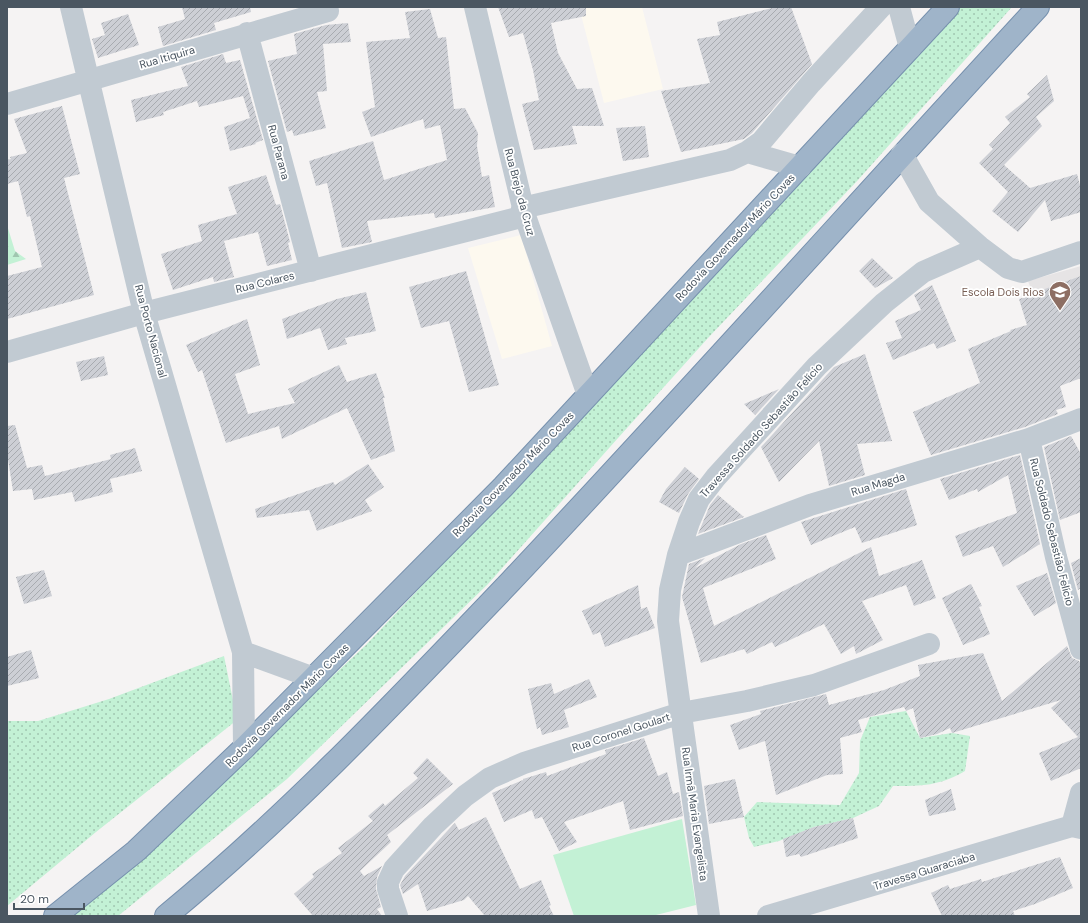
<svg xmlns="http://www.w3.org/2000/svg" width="1088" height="923" viewBox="0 0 1088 923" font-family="'DM Sans',sans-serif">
  <defs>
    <pattern id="grass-dots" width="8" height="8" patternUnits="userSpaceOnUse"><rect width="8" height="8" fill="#c3f1d5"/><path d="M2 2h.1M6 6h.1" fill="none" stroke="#a0c6b0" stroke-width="1.8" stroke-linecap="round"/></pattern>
    <pattern id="forest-firs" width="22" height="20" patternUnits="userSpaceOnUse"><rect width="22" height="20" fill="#c3f1d5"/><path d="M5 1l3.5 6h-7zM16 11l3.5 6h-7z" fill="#a0c6b0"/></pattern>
    <pattern id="building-hatch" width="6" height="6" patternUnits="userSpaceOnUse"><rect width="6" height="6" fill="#cdcfd5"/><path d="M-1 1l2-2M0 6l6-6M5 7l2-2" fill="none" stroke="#a8abb0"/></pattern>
  </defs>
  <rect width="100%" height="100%" fill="#f5f3f3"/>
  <path fill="#fdf9ef" d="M579,7H642L663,89L604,103Z
    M521,235L552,346L502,359L468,248Z"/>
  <path fill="#e6e4e5" d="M1081,266V343L1055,352L1028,281Z"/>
  <path fill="url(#grass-dots)" d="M958,7H1012L858,180L708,338L618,438L488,584L287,779L118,916H50L170,828L366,645L553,447Z
    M224,656L237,720L96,832L7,906V721H38L109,699Z
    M906,711L920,738L952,733L970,736L965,771C939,786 922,786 893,786L879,806L853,818L814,827L779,841L754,847L749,838L744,817L757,802L840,805L859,773L860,741L870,717Z"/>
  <path fill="url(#forest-firs)" d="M7,225L15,251L26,259L7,265Z"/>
  <path fill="#c3f1d5" d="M682,819L696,905L652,916H574L553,855Z"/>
  <path fill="url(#building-hatch)" d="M182,7H250L251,12L214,23L216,30L163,46L158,27L185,19Z
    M498,7H586V16L551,23L558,53L577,89L592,88L604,126H572L577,144L534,150L522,104L539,100L533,70L523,33L509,37Z
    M776,7H791L812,64L752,133L744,139L681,152L661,91L710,83L697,39L720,35L717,22Z
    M430,9L438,38L446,37L454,109L465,108L478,133L477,146L482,177L489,175L495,207L435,218L434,213L367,221L372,242L342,248L327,183L316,186L309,161L373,141L384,180L447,160L440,125L425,129L423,119L371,137L362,112L375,107L366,42L410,38L405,12Z
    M128,14L139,45L98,58L92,39L105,35L101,23Z
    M348,23L351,42L323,44L327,91L317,92L326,128L294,136L292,130L287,132L268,61L297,54L294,34L326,25Z
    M223,54L226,63L240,60L263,140L255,143L256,144L230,151L224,127L250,118L243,96L199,107L197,101L163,112L164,115L136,122L131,100L188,86L181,67Z
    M1047,75L1054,101L1036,117L1042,126L1004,165L1030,188L1077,174L1081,189V212L1051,221L1045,200L1018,232L992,211L1008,192L979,163L993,149L989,145L1010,123L1005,117L1030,97L1027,94Z
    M62,106L80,174L64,178L94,295L7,319V276L42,267L30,216L27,217L18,181L7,184V160L11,159L10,157L27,153L14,119Z
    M645,126L649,157L623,161L616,128Z
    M266,175L276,205L280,204L290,242L288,243L292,260L267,266L258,232L224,241L234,277L214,282L213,277L173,290L161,254L202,241L198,225L237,214L228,187Z
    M872,258L893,278L875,288L859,271Z
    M466,271L499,385L469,392L449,321L421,328L409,287Z
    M1081,276V378L1060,386L1066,407L1056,410L1058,414L1025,427L931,455L913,412L980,383L968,349L1011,331L1010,330L1027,325L1019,299L1043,292L1042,290Z
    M932,285L956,341L937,349L934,343L893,360L886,343L902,338L895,321L921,310L914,295Z
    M366,292L376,331L345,338L347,344L328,350L320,328L287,339L282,319L337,299Z
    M247,319L260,365L235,374L248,414L295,403L288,389L339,365L347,382L376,373L385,398H383L395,451L371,460L347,408L282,439L279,426L226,443L202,370L198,372L186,345Z
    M865,354L892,441L857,444L865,475L829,486L819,441L779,482L761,447L834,367Z
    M104,356L108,375L81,381L76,362Z
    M779,389L755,415L744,404Z
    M15,425L27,468L42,465L45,476L111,459L110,455L135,448L142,471L110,479L113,492L75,502L72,492L34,500L32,489L13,491L7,453V426Z
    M1071,436L1081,454V512L1060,520L1044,447Z
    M1020,455L1040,544L1003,567L993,546L963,557L955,536L1017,513L1008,475L978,492L977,489L949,500L940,479Z
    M368,464L384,487L365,500L372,511L317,531L309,510L257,518L255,509L333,482L335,485Z
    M685,467L699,479L688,494L679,513L659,502L666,489Z
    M906,489L917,525L862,543L855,527L811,545L801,522Z
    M718,495L744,517L698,534L710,505Z
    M766,535L776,559L703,588L714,626L871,547L879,576L922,560L936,598L914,606L906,585L862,601L883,640L856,654L854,646L841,654L824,624L775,647L772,642L747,654L744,649L701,663L682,597L689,564L705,558L695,568L741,544Z
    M1081,558V588L1078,590L1071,563Z
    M44,570L52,596L24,604L16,577Z
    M1047,573L1056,603L1034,616L1016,586Z
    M971,584L982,606L979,607L990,634L963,645L942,598Z
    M638,585L641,609L647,607L655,628L605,647L600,632L593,635L582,611Z
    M1067,646L1072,658L1079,661L1081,664V768L1051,781L1039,753L1078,737L1051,708L1061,700L952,733L950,728L937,734L920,738L913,708L906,711L904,707L858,720L862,732L840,738L843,774L827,775L776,795L765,741L739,750L730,725L761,714L760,711L826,694L829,705L884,690L920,676L918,665L983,653L1002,701Z
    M31,650L39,678L7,686V657Z
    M589,679L597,697L564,710L569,727L542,735L540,727L537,729L528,689L551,683L554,694Z
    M644,738L658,776L667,772L673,794L679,792L683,816L630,830L623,801L564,822L577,842L559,851L542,817L535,819L532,810L504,822L492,793L523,780V779L546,772L547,776L606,754L605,750Z
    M427,758L453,784L387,835L391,842L360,871L364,876L382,866L377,877L376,889L381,907L377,909L382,916H313L294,894L314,877L312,874L342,853L338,848L373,821L368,816L383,803L385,806L418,778L413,773Z
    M735,779L744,817L709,824L704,786Z
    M951,789L956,810L929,816L925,800Z
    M486,817L520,889L541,880L551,905L549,906L554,916H485L468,896L464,900L427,911L418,884L403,894L400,885L405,876L453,825L455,823L459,830Z
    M853,818L858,838L801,857L799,854L786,857L783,839L814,827Z
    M1060,857L1073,888L1035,904L1013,911L1015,916H942L931,893L948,885L950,889L981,879L982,882Z"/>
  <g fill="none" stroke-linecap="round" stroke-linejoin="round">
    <g stroke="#7690ad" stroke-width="24">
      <path id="trunk" d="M55,916L136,851L244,748L503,487L948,7
        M166,916C290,814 400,697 511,581C689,392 862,198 1038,7"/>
    </g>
    <path stroke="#c1cad2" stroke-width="22" d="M71,7L144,313L243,652L244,748
      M475,7L525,216L588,395
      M899,7L910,48
      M247,33L311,271
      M7,104L328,11
      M747,152L800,167
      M902,154L929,202L980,247L1008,268L1022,272L1081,252
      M522,208L730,160L747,152L761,142L811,83L881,7
      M7,352L144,313L525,216
      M1029,439L1056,557L1081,649
      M678,555L810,505L1029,439L1081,419
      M243,652L314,678
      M1072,826L1081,793
      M397,916L388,889V882L394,869L433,826L465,796L490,778L524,763L681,713L747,701L814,685L929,644
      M709,916L668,621L670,590L678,555L689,522L699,499L716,477L817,366L884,303L923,272L980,247
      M768,916L1072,826L1081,828"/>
    <use href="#trunk" stroke="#9fb4c9" stroke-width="22"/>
  </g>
  <defs>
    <g id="school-pin" transform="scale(1.15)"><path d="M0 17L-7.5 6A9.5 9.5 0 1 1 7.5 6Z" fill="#8d6e63" stroke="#fff"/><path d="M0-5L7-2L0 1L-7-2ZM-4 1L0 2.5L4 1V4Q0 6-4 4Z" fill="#fff"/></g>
  </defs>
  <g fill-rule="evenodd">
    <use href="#school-pin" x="1060" y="292"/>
  </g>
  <g text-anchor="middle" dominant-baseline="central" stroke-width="3.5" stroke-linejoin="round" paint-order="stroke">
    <g font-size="11" fill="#4a5661" stroke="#fff">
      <text transform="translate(167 57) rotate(-16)">Rua Itiquira</text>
      <text transform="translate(279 152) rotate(75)">Rua Parana</text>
      <text transform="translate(520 192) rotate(75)">Rua Brejo da Cruz</text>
      <text transform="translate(735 237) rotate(-47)">Rodovia Governador Mário Covas</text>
      <text transform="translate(265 282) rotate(-14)">Rua Colares</text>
      <text transform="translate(151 331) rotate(75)">Rua Porto Nacional</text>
      <text transform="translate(761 430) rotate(-48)">Travessa Soldado Sebastião Felício</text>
      <text transform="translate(513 474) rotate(-46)">Rodovia Governador Mário Covas</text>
      <text transform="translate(878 484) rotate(-17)">Rua Magda</text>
      <text transform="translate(1052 532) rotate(76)">Rua Soldado Sebastião Felício</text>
      <text transform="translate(287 705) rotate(-45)">Rodovia Governador Mário Covas</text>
      <text transform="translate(621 732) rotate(-18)">Rua Coronel Goulart</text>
      <text transform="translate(695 814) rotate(82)">Rua Irmã Maria Evangelista</text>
      <text transform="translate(924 871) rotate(-17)">Travessa Guaraciaba</text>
    </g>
    <g font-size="11" fill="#785e54" stroke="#fff" text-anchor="end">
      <text x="1044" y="292">Escola Dois Rios</text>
    </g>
  </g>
  <rect width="1088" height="923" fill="none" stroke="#4a5661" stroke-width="16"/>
  <path d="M14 903v6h70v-6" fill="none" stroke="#4a5661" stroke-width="2"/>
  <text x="20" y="903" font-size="12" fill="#4a5661" stroke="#ffffff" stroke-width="3" paint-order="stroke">20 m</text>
</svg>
